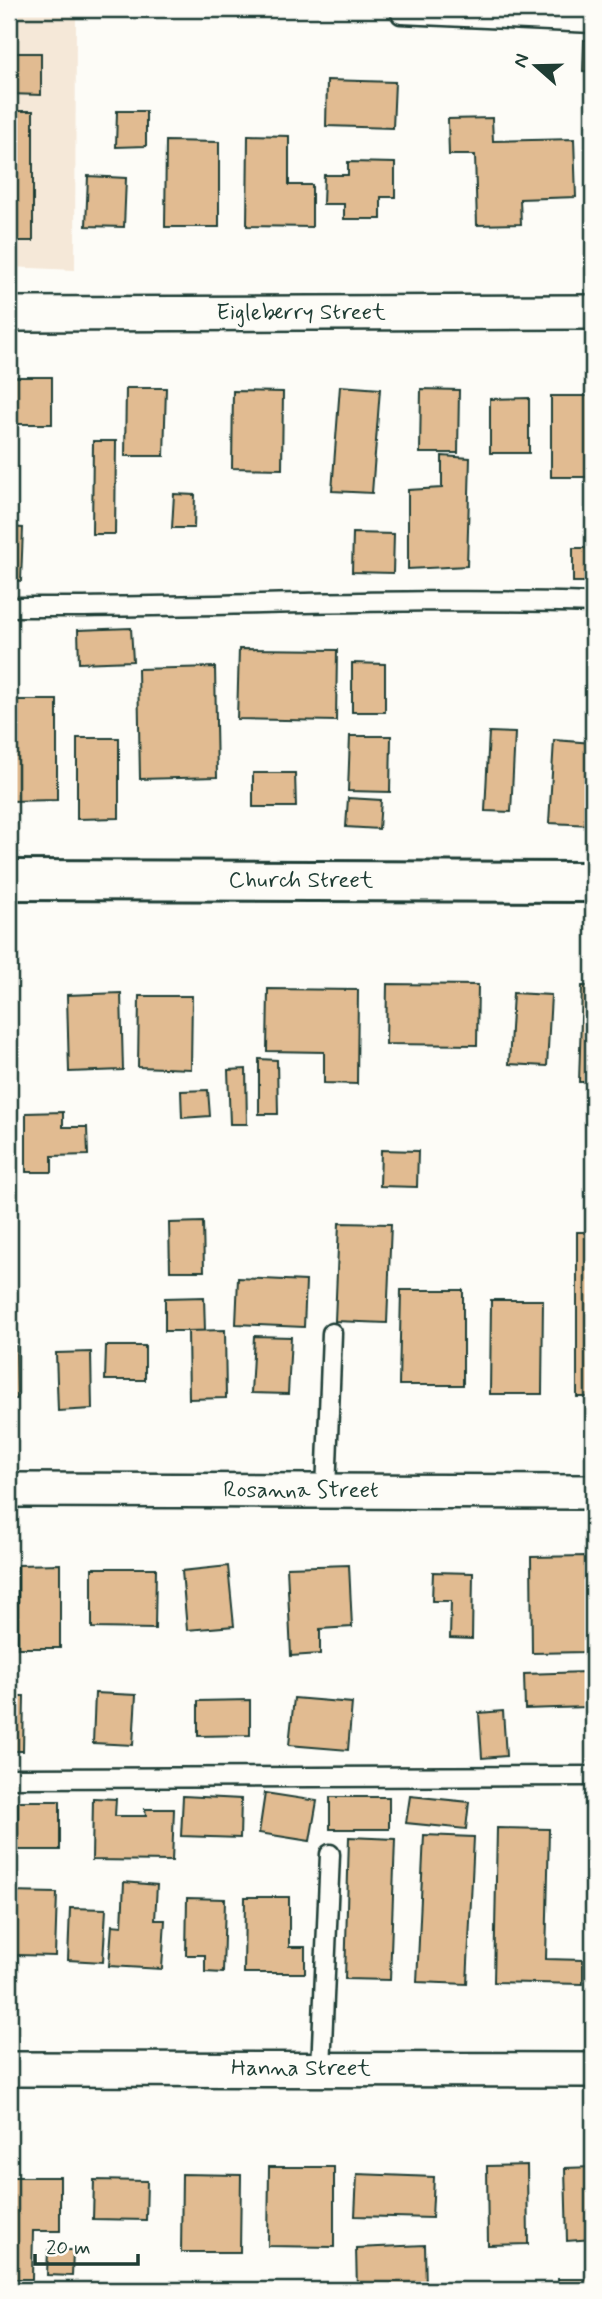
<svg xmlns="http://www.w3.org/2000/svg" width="602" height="2299" viewBox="0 0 602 2299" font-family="Mynerve,sans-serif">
  <rect width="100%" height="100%" fill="#fdfcf7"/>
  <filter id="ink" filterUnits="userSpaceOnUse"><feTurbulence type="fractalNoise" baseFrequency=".0143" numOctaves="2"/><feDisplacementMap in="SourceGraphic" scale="14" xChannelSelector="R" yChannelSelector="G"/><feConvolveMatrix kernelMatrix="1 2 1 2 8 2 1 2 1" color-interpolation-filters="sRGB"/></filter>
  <g filter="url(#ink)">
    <path fill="#f5e8d8" d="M9,9H76L75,270L9,267Z"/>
    <path fill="#e1bb91" stroke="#1f3d34" stroke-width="2" d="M584,40H593V72L583,71Z
      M9,53H41V95L9,94Z
      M327,80L395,82L393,128L326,126Z
      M9,111H33V241H9Z
      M117,111H146V146L116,147Z
      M492,118L493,141L574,139L576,197L520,199L521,224L477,225L475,155H449L448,119Z
      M248,135L289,136V185H312V227L247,226Z
      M166,141L219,142V227H165Z
      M348,162L395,163V197H381V219H344V204H323L324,175H348Z
      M88,176L126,178L124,227L86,226Z
      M9,377H52V424H9Z
      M340,386L380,389L372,493L332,491Z
      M126,388H166L164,456H125Z
      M421,389L459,390L458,453H420Z
      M233,391L283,392L282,469L232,468Z
      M551,396H591V477H551Z
      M529,398V453H490V399Z
      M93,441H116L115,534H92Z
      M442,456L470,458L467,566L408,569V490L442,488Z
      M174,494L195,495L194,528H172Z
      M9,527L23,528L21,581L9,580Z
      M353,533L394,534L393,573L352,572Z
      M573,548H593V582H573Z
      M131,628L133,661L79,663L78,630Z
      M239,649L337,650L336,721L237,719Z
      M352,663L385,664V712H352Z
      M215,667L217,777L140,779L138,669Z
      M9,700H57V800L9,801Z
      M489,732L515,733L511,812L485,811Z
      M350,736H391L390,792L348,791Z
      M77,738H119V818L77,819Z
      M554,740L593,743L592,825L549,823Z
      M253,773H295L296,807H253Z
      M348,798L381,800L379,829L346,827Z
      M387,984L478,985L477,1045L386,1044Z
      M582,986H593V1082H579Z
      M268,989L358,990L357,1084L324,1083V1052L267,1051Z
      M121,993L123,1070L69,1072L67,995Z
      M513,993L551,995L547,1066L509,1064Z
      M139,996H192L191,1069L138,1067Z
      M259,1059L277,1060L278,1114H259Z
      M246,1069L247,1124H230L228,1070Z
      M208,1090L210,1116L182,1118L181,1091Z
      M63,1112V1127H87L88,1155L52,1156V1172H26V1113Z
      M381,1150L418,1151L417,1187L380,1186Z
      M203,1222L204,1271H170L169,1223Z
      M339,1223L391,1224L387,1323L335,1321Z
      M577,1232H593V1397H577Z
      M238,1278L306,1281L304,1327L236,1324Z
      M401,1290H463V1385H399Z
      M204,1297L205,1331H165V1298Z
      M491,1300H543L542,1394H490Z
      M225,1330L226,1398L189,1399L188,1331Z
      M254,1336L291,1337L288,1394L251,1393Z
      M16,1346L17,1399H9V1347Z
      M106,1346H145V1380H105Z
      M91,1352L92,1409L58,1411L56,1353Z
      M586,1556L587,1652L532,1653L531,1557Z
      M60,1564V1648H18V1565Z
      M349,1565L352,1627L320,1629V1654L291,1656L287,1567Z
      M228,1566L234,1626L187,1630L182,1571Z
      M92,1568H156L155,1629L92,1628Z
      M433,1572L473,1573L472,1639L450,1638L451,1601H432Z
      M586,1672L587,1707L525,1709L524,1674Z
      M95,1693L136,1695L133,1745L93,1743Z
      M9,1696H24L23,1751H9Z
      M294,1698L352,1703L348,1750L289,1745Z
      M250,1700V1735L198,1736V1701Z
      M503,1711L506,1756L482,1758L479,1713Z
      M265,1793L317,1801L310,1841L259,1833Z
      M183,1796L241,1799L240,1838L181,1836Z
      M410,1796L469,1802L466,1829L406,1823Z
      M330,1797H389V1829H330Z
      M93,1798L116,1799L115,1816H146L145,1809H174L172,1861L92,1860Z
      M18,1801H60V1850H18Z
      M497,1828L549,1829L546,1959L583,1960V1984L494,1982Z
      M424,1835L474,1837L467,1984L417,1982Z
      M349,1837L395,1839L390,1980L345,1979Z
      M124,1882L157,1885L155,1920H165L162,1969L109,1966L112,1925L122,1926Z
      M9,1892L57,1893L55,1956L17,1955V1978H9Z
      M245,1897H289V1947H305V1973H244Z
      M187,1898L225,1899L223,1973L205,1972V1955H186Z
      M70,1908L106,1909L103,1962L68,1960Z
      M527,2165L528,2244L488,2245L487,2166Z
      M269,2167H334V2247L268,2246Z
      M593,2167V2239L567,2241L565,2168Z
      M182,2174L241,2175L240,2252H181Z
      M357,2174L434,2177L432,2218L355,2216Z
      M10,2177H60V2231H33L32,2279H9Z
      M94,2180L147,2181L146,2220L93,2219Z
      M425,2245L426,2290H357L356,2248Z
      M48,2250H73L72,2276L47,2275Z
      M558,2279H593V2290H558Z"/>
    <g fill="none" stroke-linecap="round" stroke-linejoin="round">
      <g stroke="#1f3d34" stroke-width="23">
        <path id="service" d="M401,14L593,23
          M9,607C204,608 399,597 593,603
          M326,1491L332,1333
          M9,1778L593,1776
          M321,2069L330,1854"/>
      </g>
      <g stroke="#1f3d34" stroke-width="38">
        <path id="minor" d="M9,314L593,312
          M9,1490L593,1492
          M9,2069L593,2070"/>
      </g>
      <g stroke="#1f3d34" stroke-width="44">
        <path id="tertiary" d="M9,880L593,882"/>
      </g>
      <use href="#service" stroke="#fdfcf7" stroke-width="18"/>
      <use href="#minor" stroke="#fdfcf7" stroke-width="33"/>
      <use href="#tertiary" stroke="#fdfcf7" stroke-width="38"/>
    </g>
  </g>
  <g text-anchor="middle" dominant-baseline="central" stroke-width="5" stroke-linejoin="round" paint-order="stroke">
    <g font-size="23" fill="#1f3d34" stroke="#fdfcf7">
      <text x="301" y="313">Eigleberry Street</text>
      <text x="301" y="881">Church Street</text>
      <text x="301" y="1491">Rosanna Street</text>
      <text x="301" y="2069">Hanna Street</text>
    </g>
  </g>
  <rect width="602" height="2299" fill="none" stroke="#fdfcf7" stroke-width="35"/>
  <rect x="18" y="18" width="567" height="2264" fill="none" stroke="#1f3d34" stroke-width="2.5" filter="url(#ink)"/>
  <g transform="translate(536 66) rotate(290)" stroke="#fdfcf7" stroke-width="5" paint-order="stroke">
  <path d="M0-5L12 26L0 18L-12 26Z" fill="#1f3d34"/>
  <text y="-10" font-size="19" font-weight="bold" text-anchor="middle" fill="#1f3d34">N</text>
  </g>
  <path d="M35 2254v10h103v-10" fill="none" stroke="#1f3d34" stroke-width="3.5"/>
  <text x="46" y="2254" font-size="21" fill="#1f3d34" stroke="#fdfcf7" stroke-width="5" paint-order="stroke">20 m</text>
</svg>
